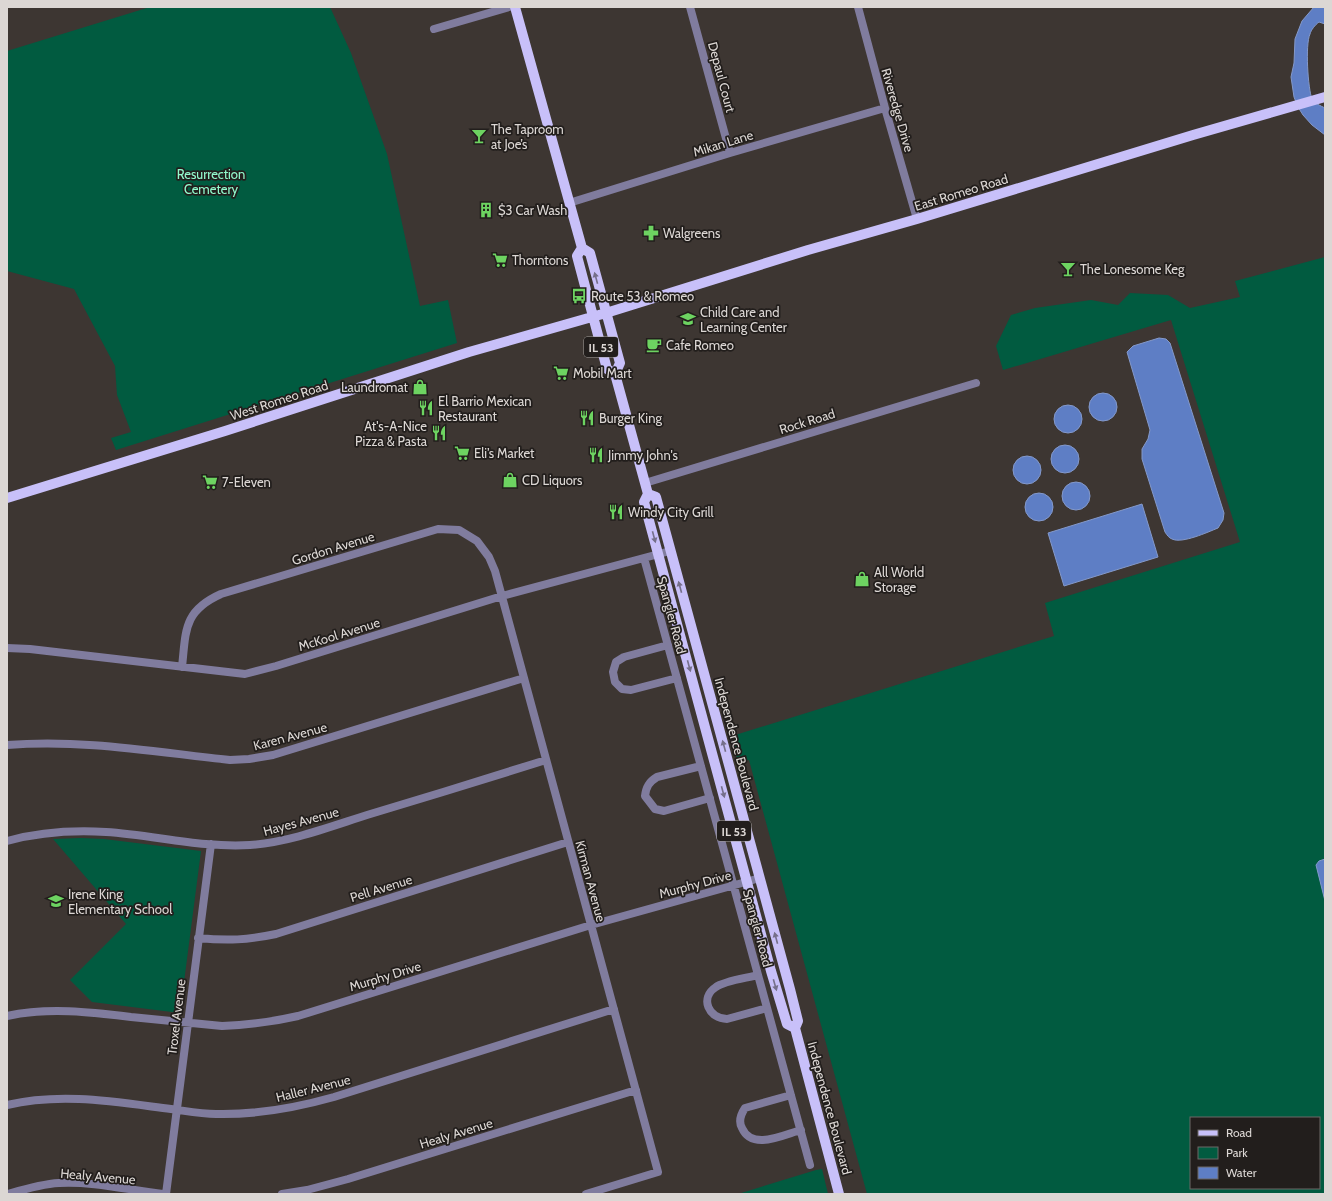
<svg xmlns="http://www.w3.org/2000/svg" width="1332" height="1201" viewBox="0 0 1332 1201" font-family="Cabin,sans-serif">
  <rect width="100%" height="100%" fill="#3d3632"/>
  <path fill="#015b40" fill-rule="evenodd" d="M150,7H330L351,53L387,154L420,306L448,300L457,343L116,450L111,438L131,432L117,395L115,366L74,289L7,271V51Z
    M1325,257V1194H867L749,760L738,763L732,736L1054,636L1045,603L1240,542L1171,320L1003,370L996,346L1011,315L1035,308L1091,300L1118,305L1130,293L1168,295L1190,308L1240,297L1235,281ZM1191,1118H1319V1188H1191Z
    M81,838L104,839L201,851L180,1013L92,1002L70,980L126,924L53,839Z
    M822,1169L828,1194H738L816,1170Z"/>
  <path fill="#5e7ec5" stroke="#8499ca" d="M1314,7H1325V24L1319,22C1315,25 1311,30 1310,34C1305,45 1308,89 1312,99C1314,103 1321,106 1325,108V135L1312,125L1303,115L1298,107L1294,97L1291,77L1294,63L1295,39L1302,21Z
    M1159,338L1166,339L1170,343L1224,513L1223,520L1218,528C1208,532 1182,544 1172,539C1169,538 1167,535 1165,532L1142,459V449L1148,439L1150,430L1127,352L1133,346Z
    M1089 407a14 14 0 1 1 28 0a14 14 0 1 1-28 0Z
    M1054 419a14 14 0 1 1 28 0a14 14 0 1 1-28 0Z
    M1051 459a14 14 0 1 1 28 0a14 14 0 1 1-28 0Z
    M1013 470a14 14 0 1 1 28 0a14 14 0 1 1-28 0Z
    M1062 496a14 14 0 1 1 28 0a14 14 0 1 1-28 0Z
    M1025 507a14 14 0 1 1 28 0a14 14 0 1 1-28 0Z
    M1142,504L1158,557L1064,586L1048,533Z
    M1325,859V901L1316,865L1319,861Z"/>
  <g fill="none" stroke-linecap="round" stroke-linejoin="round">
    <path stroke="#807c9e" stroke-width="8" d="M690,7L730,153
      M858,7L885,108L917,219
      M434,29L509,7
      M569,203L730,153L885,108
      M645,483L976,383
      M644,558L810,1165
      M668,645L624,657L616,662L613,672L615,682L622,689L631,690L677,678
      M7,648L30,649L245,674L276,666L502,596L670,551
      M182,667C186,631 183,611 221,594L438,529L459,530L477,541L489,557L495,571L658,1172L586,1194
      M7,745C84,739 154,752 230,760L249,759L273,755L524,678
      M701,766L657,777C649,782 646,787 645,796L655,809L664,811L710,798
      M7,841C40,832 72,830 106,832C154,835 202,848 250,845C290,842 329,827 367,815C427,797 486,779 546,760
      M198,938C228,941 247,940 276,934L568,842
      M758,975C747,978 724,981 716,987C699,998 709,1019 727,1019L767,1008
      M7,1016C48,1007 90,1012 131,1017C162,1020 192,1023 222,1026C248,1025 272,1022 298,1016L591,925L760,878
      M791,1095L745,1108C741,1114 738,1121 742,1128C752,1151 783,1135 801,1130
      M7,1105C62,1092 116,1102 171,1109C186,1111 201,1114 216,1114C257,1115 295,1108 334,1097L614,1009
      M8,1194C25,1189 41,1184 59,1183C92,1181 129,1190 163,1194
      M166,1194L211,844
      M282,1194L307,1190L348,1179L636,1090"/>
    <path stroke="#c8c0f9" stroke-width="10" d="M515,7L582,248L590,253L620,363L615,374L648,494L644,502L771,971L787,1024L795,1028
      M582,248L577,256L607,369L615,374
      M648,494L656,497L790,989L798,1021L795,1028L839,1194
      M7,498L225,431L469,352L606,313L808,250L917,219L1193,135L1325,97"/>
  </g>
  <defs><path id="oneway-solid" d="M-6-.8H1V-3.2L6.5 0L1 3.2V.8H-6Z"/></defs>
  <g fill="#756f8a">
    <use href="#oneway-solid" transform="translate(596 278) rotate(-105)"/>
    <use href="#oneway-solid" transform="translate(654 537) rotate(75)"/>
    <use href="#oneway-solid" transform="translate(680 587) rotate(-105)"/>
    <use href="#oneway-solid" transform="translate(689 666) rotate(75)"/>
    <use href="#oneway-solid" transform="translate(724 746) rotate(-105)"/>
    <use href="#oneway-solid" transform="translate(723 792) rotate(75)"/>
    <use href="#oneway-solid" transform="translate(776 938) rotate(-105)"/>
    <use href="#oneway-solid" transform="translate(775 985) rotate(74)"/>
  </g>
  <defs>
    <g id="bar-bare" transform="scale(1.2)"><path d="M-6-5H6L.8 .8V4.5H3.5V6h-7V4.5H-.8V.8Z" fill="#6dd361" stroke="#221e1c" stroke-width="2.5" paint-order="stroke"/></g>
    <g id="building-bare" transform="scale(1.2)"><path d="M-4-6H4V6H1V3H-1V6H-4ZM-2.5-4.3h1.7v1.8h-1.7ZM.8-4.3h1.7v1.8H.8ZM-2.5-1h1.7V.8h-1.7ZM.8-1h1.7V.8H.8Z" fill="#6dd361" stroke="#221e1c" stroke-width="2.5" paint-order="stroke"/></g>
    <g id="pharmacy-bare" transform="scale(1.2)"><path d="M-2-6h4v4h4v4h-4v4h-4v-4h-4v-4h4Z" fill="#6dd361" stroke="#221e1c" stroke-width="2.5" paint-order="stroke"/></g>
    <g id="supermarket-bare" transform="scale(1.2)"><path d="M-6-5.5h2.5l.6 2H6L4.5 2H-2.5L-4.4-4H-6ZM-1.5 3.2a1.3 1.3 0 1 0 .1 0ZM3 3.2a1.3 1.3 0 1 0 .1 0Z" fill="#6dd361" stroke="#221e1c" stroke-width="2.5" paint-order="stroke"/></g>
    <g id="bus-bare" transform="scale(1.2)"><path d="M-5-6H5V4H4V6H2V4H-2V6H-4V4H-5ZM-3.5-4V0h7V-4ZM-3.5 1.2v1.5H-2V1.2ZM2 1.2v1.5H3.5V1.2Z" fill="#6dd361" stroke="#221e1c" stroke-width="2.5" paint-order="stroke"/></g>
    <g id="school-bare" transform="scale(1.2)"><path d="M0-5L7-2L0 1L-7-2ZM-4 1L0 2.5L4 1V4Q0 6-4 4Z" fill="#6dd361" stroke="#221e1c" stroke-width="2.5" paint-order="stroke"/></g>
    <g id="cafe-bare" transform="scale(1.2)"><path d="M-5.5-4.5H6V0H3Q3 3.5 0 3.5H-2.5Q-5.5 3.5-5.5 0ZM3-3.2v2h1.7v-2ZM-6 4.5H4V6H-6Z" fill="#6dd361" stroke="#221e1c" stroke-width="2.5" paint-order="stroke"/></g>
    <g id="shop-bare" transform="scale(1.2)"><path d="M-5-2.5h2.3a2.7 3.5 0 0 1 5.4 0H5L5.5 6h-11ZM-1.5-2.5h3a1.5 2.3 0 0 0-3 0Z" fill="#6dd361" stroke="#221e1c" stroke-width="2.5" paint-order="stroke"/></g>
    <g id="restaurant-bare" transform="scale(1.2)"><path d="M-5-6h1v4h1v-4h1v4h1v-4h1v5L-1.5 .5V6h-2V.5L-5-1ZM5-6V6H3V1.5H1.5Q1.5-4 5-6Z" fill="#6dd361" stroke="#221e1c" stroke-width="2.5" paint-order="stroke"/></g>
  </defs>
  <g fill-rule="evenodd">
    <use href="#bar-bare" x="479" y="136"/>
    <use href="#building-bare" x="486" y="210"/>
    <use href="#pharmacy-bare" x="651" y="233"/>
    <use href="#supermarket-bare" x="500" y="260"/>
    <use href="#bar-bare" x="1068" y="269"/>
    <use href="#bus-bare" x="579" y="296"/>
    <use href="#school-bare" x="688" y="319"/>
    <use href="#cafe-bare" x="654" y="345"/>
    <use href="#supermarket-bare" x="561" y="373"/>
    <use href="#shop-bare" x="420" y="387"/>
    <use href="#restaurant-bare" x="426" y="408"/>
    <use href="#restaurant-bare" x="587" y="418"/>
    <use href="#restaurant-bare" x="439" y="433"/>
    <use href="#supermarket-bare" x="462" y="453"/>
    <use href="#restaurant-bare" x="596" y="455"/>
    <use href="#shop-bare" x="510" y="480"/>
    <use href="#supermarket-bare" x="210" y="482"/>
    <use href="#restaurant-bare" x="616" y="512"/>
    <use href="#shop-bare" x="862" y="579"/>
    <use href="#school-bare" x="56" y="901"/>
  </g>
  <g text-anchor="middle" dominant-baseline="central" stroke-width="3.5" stroke-linejoin="round" paint-order="stroke">
    <g fill="#221e1c" stroke="#a4a09d" stroke-width="1">
      <rect x="584" y="337" width="34" height="20" rx="3"/>
      <rect x="717" y="821" width="34" height="20" rx="3"/>
    </g>
    <g font-size="12" font-weight="bold" fill="#dcd7d4">
      <text x="601" y="347">IL 53</text>
      <text x="734" y="831">IL 53</text>
    </g>
    <g font-size="13" fill="#dcd7d4" stroke="#221e1c">
      <text transform="translate(722 77) rotate(75)">Depaul Court</text>
      <text transform="translate(898 110) rotate(74)">Riveredge Drive</text>
      <text transform="translate(723 143) rotate(-17)">Mikan Lane</text>
      <text transform="translate(961 192) rotate(-17)">East Romeo Road</text>
      <text transform="translate(279 400) rotate(-18)">West Romeo Road</text>
      <text transform="translate(807 421) rotate(-17)">Rock Road</text>
      <text transform="translate(333 548) rotate(-17)">Gordon Avenue</text>
      <text transform="translate(672 615) rotate(75)">Spangler Road</text>
      <text transform="translate(339 634) rotate(-17)">McKool Avenue</text>
      <text transform="translate(290 736) rotate(-15)">Karen Avenue</text>
      <text transform="translate(737 744) rotate(75)">Independence Boulevard</text>
      <text transform="translate(301 821) rotate(-15)">Hayes Avenue</text>
      <text transform="translate(591 881) rotate(75)">Kirman Avenue</text>
      <text transform="translate(695 884) rotate(-15)">Murphy Drive</text>
      <text transform="translate(381 888) rotate(-17)">Pell Avenue</text>
      <text transform="translate(758 928) rotate(75)">Spangler Road</text>
      <text transform="translate(385 976) rotate(-17)">Murphy Drive</text>
      <text transform="translate(176 1017) rotate(-83)">Troxel Avenue</text>
      <text transform="translate(313 1088) rotate(-14)">Haller Avenue</text>
      <text transform="translate(830 1108) rotate(75)">Independence Boulevard</text>
      <text transform="translate(456 1133) rotate(-17)">Healy Avenue</text>
      <text transform="translate(98 1176) rotate(5)">Healy Avenue</text>
    </g>
    <g font-size="13" fill="#dcd7d4" stroke="#221e1c" text-anchor="start">
      <text x="491" y="129">The Taproom<tspan x="491" dy="15">at Joe’s</tspan></text>
      <text x="498" y="210">$3 Car Wash</text>
      <text x="663" y="233">Walgreens</text>
      <text x="512" y="260">Thorntons</text>
      <text x="1080" y="269">The Lonesome Keg</text>
      <text x="591" y="296">Route 53 &amp; Romeo</text>
      <text x="700" y="312">Child Care and<tspan x="700" dy="15">Learning Center</tspan></text>
      <text x="666" y="345">Cafe Romeo</text>
      <text x="573" y="373">Mobil Mart</text>
      <text x="408" y="387" text-anchor="end">Laundromat</text>
      <text x="438" y="401">El Barrio Mexican<tspan x="438" dy="15">Restaurant</tspan></text>
      <text x="599" y="418">Burger King</text>
      <text x="427" y="426" text-anchor="end">At's-A-Nice<tspan x="427" dy="15">Pizza &amp; Pasta</tspan></text>
      <text x="474" y="453">Eli’s Market</text>
      <text x="608" y="455">Jimmy John's</text>
      <text x="522" y="480">CD Liquors</text>
      <text x="222" y="482">7-Eleven</text>
      <text x="628" y="512">Windy City Grill</text>
      <text x="874" y="572">All World<tspan x="874" dy="15">Storage</tspan></text>
      <text x="68" y="894">Irene King<tspan x="68" dy="15">Elementary School</tspan></text>
    </g>
    <g font-size="13" fill="#92facd" stroke="#221e1c">
      <text x="211" y="174">Resurrection<tspan x="211" dy="15">Cemetery</tspan></text>
    </g>
  </g>
  <rect width="1332" height="1201" fill="none" stroke="#dcd7d4" stroke-width="16"/>
  <rect x="1190" y="1117" width="130" height="72" fill="#221e1c" stroke="#6c6866"/>
  <rect x="1198" y="1130" width="20" height="6" fill="#c8c0f9" stroke="#6c6866"/>
  <text x="1226" y="1137" font-size="12" fill="#dcd7d4">Road</text>
  <rect x="1198" y="1147" width="20" height="12" fill="#015b40" stroke="#6c6866"/>
  <text x="1226" y="1157" font-size="12" fill="#dcd7d4">Park</text>
  <rect x="1198" y="1167" width="20" height="12" fill="#5e7ec5" stroke="#6c6866"/>
  <text x="1226" y="1177" font-size="12" fill="#dcd7d4">Water</text>
</svg>
